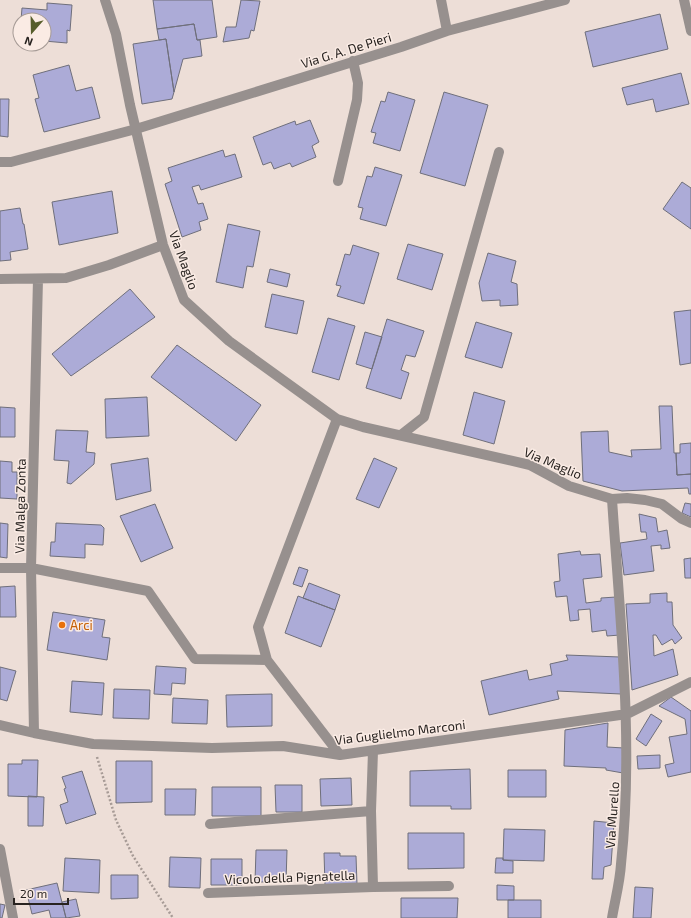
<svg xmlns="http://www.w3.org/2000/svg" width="691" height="918" viewBox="0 0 691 918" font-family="'Exo 2',sans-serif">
  <rect width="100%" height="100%" fill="#edded7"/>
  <path fill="#acabd7" stroke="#6f6f7b" d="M153,0H212L217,37L197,40L194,24L157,29Z
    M241,0L260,1L254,31L251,30L249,38L223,42L226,27H236Z
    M47,3L72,5L70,31L67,30V43L44,41V20H21L22,8L47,10Z
    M660,14L668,49L593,67L585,32Z
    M194,24L197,40H200L202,56L183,59L174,92L166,39L159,40L157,29Z
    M166,39L174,92L172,99L142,104L133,44Z
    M69,65L76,91L92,87L100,118L44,132L35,99L39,98L33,75Z
    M681,73L689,104L656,112L653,99L627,105L622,88Z
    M388,92L415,100L400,151L373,143L376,133L371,132L381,101L385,102Z
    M444,92L488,105L465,186L420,173Z
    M0,99H9L8,137L0,136Z
    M310,120L319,142L312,146L316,157L292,167L290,163L274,169L271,162L263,165L253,137L295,121L296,125Z
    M223,150L225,157L235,154L242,177L201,190L199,185L192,187L198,204L203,203L208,219L199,222L201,230L182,237L165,184L172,181L168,168Z
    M375,167L402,175L386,226L360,219L363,208L358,207L367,176L372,177Z
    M682,182L691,188V229L663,209Z
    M112,191L118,233L59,245L52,202Z
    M20,208L23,224H24L28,249L10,252L11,260L0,261V211Z
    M228,224L260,231L253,267L247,266L243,288L216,282Z
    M408,244L443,254L432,290L397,279Z
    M353,245L379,253L364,304L337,296L341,286L336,285L345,254L350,255Z
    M488,253L516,261L511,282L517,284L518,305L500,306V300L482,301L479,283Z
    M270,269L290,274L287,287L267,282Z
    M130,289L155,317L71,376L52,354Z
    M272,294L304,301L297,334L265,327Z
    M691,310V363L680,365L674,312Z
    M328,318L355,326L339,380L312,372Z
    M387,319L424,331L415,357L406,355L401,370L409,373L401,399L366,388Z
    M476,322L512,333L502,368L465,357Z
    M365,332L382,337L372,369L356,364Z
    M177,345L261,405L236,441L151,377Z
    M474,392L505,401L494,444L463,435Z
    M147,397L149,436L106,438L105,399Z
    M659,406H672L674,453H676L677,475L691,474V494H689L688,488L622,491L583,481L581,432L608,431L609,452L632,457L631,450L661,449Z
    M0,407L15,408V437H0Z
    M56,430L88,431L86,452L95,453L94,464L71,484L67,483L69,461L54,460Z
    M691,443V474L677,475L676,453H680V444Z
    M148,458L151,491L116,500L111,464Z
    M374,458L397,468L379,508L356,499Z
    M0,461L12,462V472H17V499L0,498Z
    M685,503L691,504V517L682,513Z
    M155,504L173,548L141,562L120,516Z
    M639,514L656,518L658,532L667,530L670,548L661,549V545L651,546L654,571L624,575L620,543L647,539L646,532H641Z
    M0,523L8,524L7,558L0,557Z
    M56,523L101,525L104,528L103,545L85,544V558L50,556L51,542H55Z
    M580,551L581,555L600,554L602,577L583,579L586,603L601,601V598L616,597L620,635L607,636L606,630L592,632L590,609L578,610L579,620L570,621L567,596L556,597L554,582L560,581L558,554Z
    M691,558V578H685L684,559Z
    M299,567L308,570L302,587L293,584Z
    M309,583L340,595L335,610L303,598Z
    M15,586L16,617H0V587Z
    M667,593V602H672L673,625L682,638L675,644L672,639L662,645L656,635H653L654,656L673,649L678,675L632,690L626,604L650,603V594Z
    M298,596L335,610L321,647L285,633Z
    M53,612L105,620L102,637L110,638L107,660L47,650Z
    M566,655L620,657L621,694L557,691L559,699L489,715L481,681L527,670L529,680L552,675L550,664L568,660Z
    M156,666L186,668L185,684L172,683L171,695L154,694Z
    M0,667L16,671L7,701L0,699Z
    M72,681L104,683L102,715L70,712Z
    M114,689L150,690L149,719L113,718Z
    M272,694V726L227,727L226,695Z
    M671,697L691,711V772L668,777L665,765L674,763L669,737L687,734L685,719L659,706Z
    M173,698L208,700L207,724L172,723Z
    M651,714L662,721L646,746L636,739Z
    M608,723L607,747L624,748L623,773L606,770V768L564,766L565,730Z
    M660,755V768L638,769L637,756Z
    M22,760H38L37,797L8,796V764H22Z
    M116,761H152V802L116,803Z
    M470,769L471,809H451V806H410V771Z
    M508,770H546V797H508Z
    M82,771L96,814L66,824L60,805L68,802L64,789L66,788L62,777Z
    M351,778L352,805L321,806L320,779Z
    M275,785H302V812H276Z
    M212,787H261V816H212Z
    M165,789H196L195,815H165Z
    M28,796L44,797L43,826H28Z
    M594,821L614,823L611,865L604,867L603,879H592Z
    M504,829L545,830L544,861L503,860Z
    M408,833H464V868L408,869Z
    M256,850H287L286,882H255Z
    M324,853H340V856H356L357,884L325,885Z
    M170,857L201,858L200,888L169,887Z
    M65,858L100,860L99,893L63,891Z
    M496,858H503V860L513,861V873H495Z
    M211,859H242V885H211Z
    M111,875H138V898L111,899Z
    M57,883L66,918H51L49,910L32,914L26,890Z
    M497,885L514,886V900H497Z
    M635,887L653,888L651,918H633Z
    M401,898H458L457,918H401Z
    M76,899L80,916L66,918L62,902Z
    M508,900H541V918H508Z
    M0,904L5,905L2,918H0Z"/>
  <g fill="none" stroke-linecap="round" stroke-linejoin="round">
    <path stroke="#a79b96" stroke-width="2.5" stroke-dasharray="2 2" stroke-linecap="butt" d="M97,757L116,820L133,856L173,918"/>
    <path stroke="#97908e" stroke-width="10" d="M105,0L116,34L130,105L163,245L184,300L229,341L337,419L363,427L530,465L569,486L612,499L627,498L645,500L662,504L682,519L691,523
      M441,0L447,31
      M684,0L691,31
      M0,162H11L136,129L401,47L447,31L565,0
      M338,181L357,100L358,83L353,61
      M0,279L66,278L109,265L163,245
      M337,419L258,627L267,660L340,755
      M401,435L424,417L499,152
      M0,568H31L148,591L195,659L267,660
      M0,725L34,733L93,744L212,748L283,746L340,755L627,714L691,682
      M34,733L31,568L38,279
      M210,824L371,811
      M0,849L13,918
      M373,887L449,886
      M208,893L373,887L371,811L373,751
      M612,918C615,900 620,882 621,864C634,743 620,620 612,499"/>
  </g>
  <circle fill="#e8710a" stroke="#faebe4" stroke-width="1.5" cx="62" cy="625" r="4"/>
  <g text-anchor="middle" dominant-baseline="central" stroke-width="3" stroke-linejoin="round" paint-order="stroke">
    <g font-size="13" fill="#282320" stroke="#faebe4">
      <text transform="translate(346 50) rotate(-17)">Via G. A. De Pieri</text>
      <text transform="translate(184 260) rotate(70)">Via Maglio</text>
      <text transform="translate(553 463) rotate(23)">Via Maglio</text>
      <text transform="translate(20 506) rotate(-89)">Via Malga Zonta</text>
      <text transform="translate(400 732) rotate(-7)">Via Guglielmo Marconi</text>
      <text transform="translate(612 815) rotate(-86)">Via Murello</text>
      <text transform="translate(290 877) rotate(-2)">Vicolo della Pignatella</text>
    </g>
    <g font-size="13" fill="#c56008" stroke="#faebe4" text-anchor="start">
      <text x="70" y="625">Arci</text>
    </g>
  </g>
  <g transform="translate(32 32) rotate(200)"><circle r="19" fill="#faebe4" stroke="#a69b96"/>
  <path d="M0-3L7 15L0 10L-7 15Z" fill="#565d2b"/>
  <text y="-6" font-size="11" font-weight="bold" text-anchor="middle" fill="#282320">N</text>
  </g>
  <path d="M14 898v6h54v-6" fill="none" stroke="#282320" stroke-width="2"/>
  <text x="20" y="898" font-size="12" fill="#282320" stroke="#faebe4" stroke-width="3" paint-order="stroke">20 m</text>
</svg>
